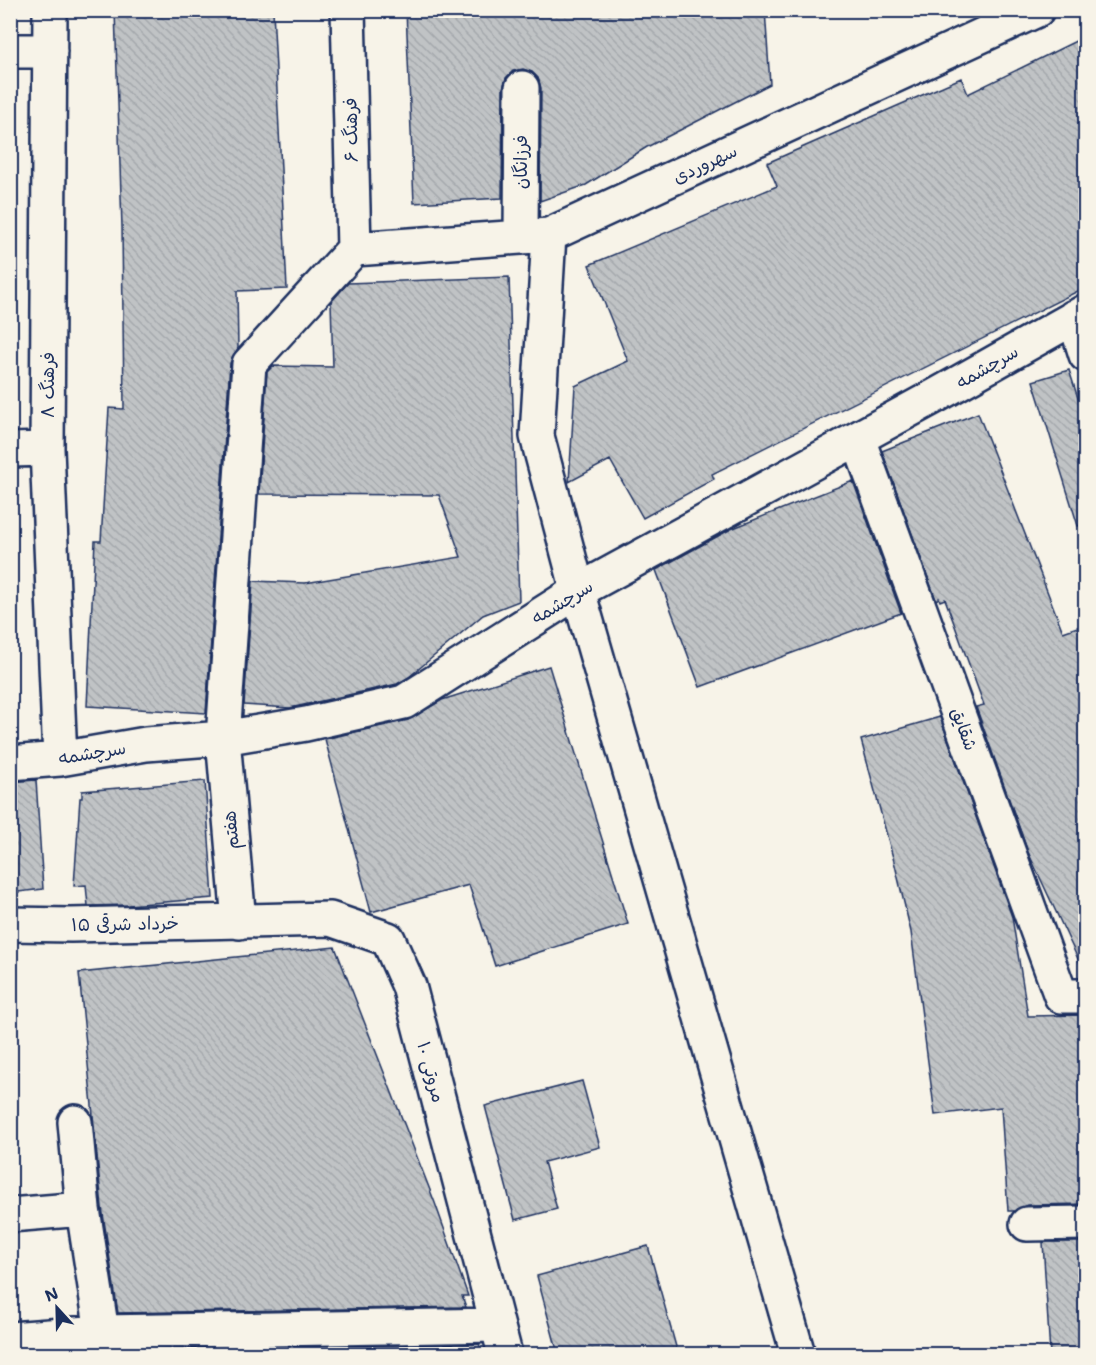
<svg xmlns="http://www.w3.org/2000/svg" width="1096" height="1365" viewBox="0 0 1096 1365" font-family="'Shantell Sans','Playpen Sans Arabic',sans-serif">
  <defs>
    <pattern id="building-back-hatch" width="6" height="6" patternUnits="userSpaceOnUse" patternTransform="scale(1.5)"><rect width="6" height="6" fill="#c0c3c5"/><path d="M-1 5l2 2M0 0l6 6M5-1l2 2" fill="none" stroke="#a4a8ac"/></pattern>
  </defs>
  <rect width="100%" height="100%" fill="#f7f3e8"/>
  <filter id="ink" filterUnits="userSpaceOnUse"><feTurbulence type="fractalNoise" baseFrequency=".0167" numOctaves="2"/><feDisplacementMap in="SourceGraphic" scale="12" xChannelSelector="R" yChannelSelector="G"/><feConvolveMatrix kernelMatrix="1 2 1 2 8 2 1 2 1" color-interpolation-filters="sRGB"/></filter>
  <g filter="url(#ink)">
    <path fill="url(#building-back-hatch)" stroke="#1b2f5e" stroke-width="1.5" d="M115,10H273L287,289L237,291L238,348L230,363L206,713L87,706L95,541H101L109,408L124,409L122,227Z
      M406,10H765L770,84L647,147L586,185L540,201L541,88L538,78L532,72L523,69L513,71L506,78L503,88L502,198L414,203Z
      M1086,36V287L712,474L714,479L643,518L610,460L569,482L575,386L628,361L589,265L777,186L767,163L961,78L968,94Z
      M509,277L519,601L483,615L409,677L397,684L290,708L244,705L253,581L305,583L461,557L439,495L259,494L267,372L273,366L333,367L331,302L348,283Z
      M1069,370L1086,423V525L1078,526L1033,381Z
      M978,413L1063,632L1086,624V976L1028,852L976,707L984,705L945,599L940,601L939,598L936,600L882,451Z
      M853,481L901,613L700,687L656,570L731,529Z
      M549,666L628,924L495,966L469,885L371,912L325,739L408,720L442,700Z
      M940,717L1012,917L1028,1016L1086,1015V1204L1027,1205L1015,1211H1008L1001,1107L935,1115L911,932L895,865L861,740Z
      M36,780L43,889L10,893V782Z
      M205,781L213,898L128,905L88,906L86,885L74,886L80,798H82V791Z
      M335,947L435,1203L468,1296H462L466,1307L118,1313L102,1207L79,973Z
      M582,1081L600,1147L544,1162L557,1209L515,1220L485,1106Z
      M1043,1242H1086V1354H1050Z
      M648,1246L678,1354H558L537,1276Z
      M479,1344L483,1354H110V1351Z"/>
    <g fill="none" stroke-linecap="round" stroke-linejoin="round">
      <g stroke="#1b2f5e" stroke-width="38">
        <path id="street" d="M50,10L47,449L60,759
          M348,10L354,249
          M10,51H50
          M549,235L537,436L578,591L798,1354
          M521,236L522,88
          M354,249L549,235L1037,10
          M1074,317L1086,355
          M858,439L1061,996H1086
          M10,450L47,449
          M10,763L60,759L146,744L223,738L306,724L404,702L578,591L937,395L1086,311
          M239,922L223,738L249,364L354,249
          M10,924L71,925L330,919L388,939L409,986L505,1354
          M75,1122L83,1209L102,1332L497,1325
          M10,1215L83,1209
          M1027,1224L1086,1223
          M10,1339L102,1332"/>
      </g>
      <use href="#street" stroke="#f7f3e8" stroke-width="33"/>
    </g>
  </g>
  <g text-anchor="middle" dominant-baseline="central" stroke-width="4.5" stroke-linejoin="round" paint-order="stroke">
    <g font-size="18" fill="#1b2f5e" stroke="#f7f3e8">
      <text transform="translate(351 130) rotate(-91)">فرهنگ ۶</text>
      <text transform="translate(521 162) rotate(-90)">فرزانگان</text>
      <text transform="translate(705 164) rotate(-25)">سهروردی</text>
      <text transform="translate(987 367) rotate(-30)">سرچشمه</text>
      <text transform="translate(48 385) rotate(-90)">فرهنگ ۸</text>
      <text transform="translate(562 602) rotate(-31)">سرچشمه</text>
      <text transform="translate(964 729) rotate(70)">شقایق</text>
      <text transform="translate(92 753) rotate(-9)">سرچشمه</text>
      <text transform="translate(231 830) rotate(-95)">هفتم</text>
      <text transform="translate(125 924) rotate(-1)">۱۵ خرداد شرقی</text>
      <text transform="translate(431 1072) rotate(75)">مروتی ۱۰</text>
    </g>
  </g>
  <rect width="1096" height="1365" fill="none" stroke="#f7f3e8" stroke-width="36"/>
  <rect x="18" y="18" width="1060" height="1329" fill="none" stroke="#1b2f5e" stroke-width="2" filter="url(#ink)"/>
  <g transform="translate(57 1308) rotate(338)" stroke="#f7f3e8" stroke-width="4.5" paint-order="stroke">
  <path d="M0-4.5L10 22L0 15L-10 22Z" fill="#1b2f5e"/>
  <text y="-9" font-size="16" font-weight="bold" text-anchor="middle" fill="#1b2f5e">N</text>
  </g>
</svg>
